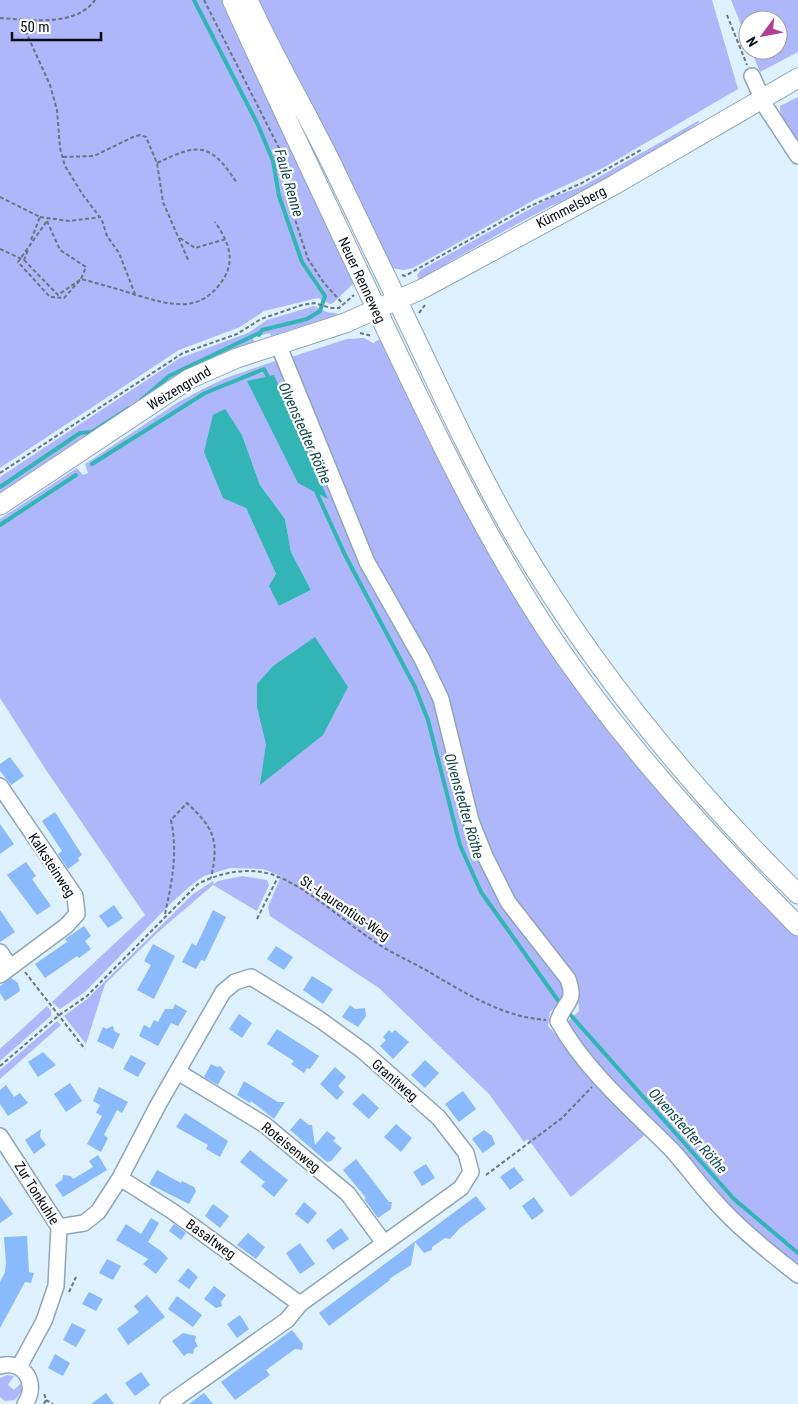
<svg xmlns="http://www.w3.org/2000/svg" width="798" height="1404" viewBox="0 0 798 1404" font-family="'Roboto Condensed',sans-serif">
  <rect width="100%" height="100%" fill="#ddf1ff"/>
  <path fill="#aeb7f9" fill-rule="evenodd" d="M0,0H224L354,283L333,303L330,304L318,298L264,311L240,327L179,350L0,468Z
    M256,0H712L738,89L601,169L536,199L413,268L404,270L391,268Z
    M731,0H798V52L760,72L751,50H778V20H748V42Z
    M798,97V145L781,117L780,106Z
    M698,121L700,122L657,152L587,192L551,206L515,225L419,279L417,275L421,270L548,199L583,186Z
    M314,306L327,312L339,314L271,336L270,333L253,337L254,343L232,349L195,366L0,498V477L180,358L248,333L267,320Z
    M364,338L373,343L380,339L461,500L728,865L798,936V1268L757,1235L576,1045L564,1025L579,1011L577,980L516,900L475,817L448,703L371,562L288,358L347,339Z
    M278,360L439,705L467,817L563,984L566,996L550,1012L548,1026L646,1134L571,1197L528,1139L524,1142L489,1094L379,988L270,916L268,907L281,876L263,869L230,868L204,876L189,887L170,904L85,992L60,1009L52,1002L145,915L46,770L0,698V519L77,468L83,475L88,473L85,464L177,403L203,389L226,378ZM224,410L242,435L260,485L285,519L291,552L311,590L279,606L276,574L246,508Z
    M242,876L267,880L269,885L257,911L213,885L157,933L105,984L86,1044L64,1016L87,999L193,894L213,881L214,884L218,881Z
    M47,1006L51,1011V1016L0,1061V1049Z
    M57,1021L61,1025L0,1079V1070Z
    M7,1375L14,1376L8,1385L14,1390L21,1383V1392L15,1400L5,1401L0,1397V1378Z"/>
  <path fill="#33b5b6" d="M274,375L328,499L298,483L247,381Z
    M225,409L242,435L260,485L285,519L291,552L311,590L279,606L269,586L276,574L246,508L223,498L204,452L213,415Z
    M315,637L348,687L323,735L260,785L266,744L257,707V684L273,666Z"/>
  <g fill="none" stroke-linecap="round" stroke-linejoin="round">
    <path stroke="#33b5b6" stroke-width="4" d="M194,0L258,125L273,161L279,196L302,262L325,296L320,311L307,319L262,330L259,335
      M141,400L169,376L259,333
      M92,464L205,393L264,369L270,381
      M0,487L80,433L92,432L129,408
      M315,489L345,555L415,687L428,720L460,845L481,892L562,1006
      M0,525L76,475
      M567,1011L734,1199L798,1253"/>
  </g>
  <path fill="#8ab9fc" d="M10,757L24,776L11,785L0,771V764Z
    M55,812L82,855L78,858L79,861L68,869L58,854L62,851L42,821Z
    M0,824L14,844L0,854Z
    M26,862L36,876L32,879L51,906L37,915L7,875Z
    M114,905L123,918L108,928L99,916Z
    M0,910L15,932L0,942Z
    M213,910L226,917L205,961L201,960L196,969L182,962L192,943L196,946Z
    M84,926L91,936L85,941L91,949L79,958L77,956L45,978L35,964L67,942L65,939Z
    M153,944L175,956L154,999L137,990L151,965L144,961Z
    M276,946L293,957L284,970L267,959Z
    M312,976L333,989L323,1004L303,990Z
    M11,978L18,983L20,991L5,1001L0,993V986Z
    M175,1004L187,1011L178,1026L171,1023L158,1046L139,1036L144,1025L150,1028L154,1020L158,1022L165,1009H173Z
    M350,1005L355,1009L365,1008L366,1016L358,1027L342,1017Z
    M239,1014L252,1023L242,1038L229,1029Z
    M113,1026L114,1031L120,1034L113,1049L97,1041L103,1027L106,1029Z
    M277,1029L319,1056L310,1069L307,1068L304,1073L291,1064L294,1061L267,1044Z
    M389,1030L392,1033L395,1030L409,1042L393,1059L380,1046L386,1040L383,1037Z
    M43,1052L56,1065L38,1077L28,1062Z
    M131,1055L146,1063L138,1077L123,1069Z
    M425,1060L439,1073L425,1088L411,1075Z
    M211,1064L217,1067L220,1066L225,1072L218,1085L204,1077Z
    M335,1067L346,1077L338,1086L344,1092L337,1100L320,1084Z
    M244,1081L278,1102H285L274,1119L251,1101L250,1103L237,1095Z
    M70,1083L82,1101L66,1112L54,1094Z
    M6,1085L14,1097L20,1093L28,1103L8,1116L0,1104V1090Z
    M99,1087L128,1102L122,1113L117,1110L104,1135L108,1138L101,1152L87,1144L102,1116L96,1113L100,1105L93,1101Z
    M463,1091L476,1109L459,1122L445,1104Z
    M363,1093L379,1108L369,1119L352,1104Z
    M185,1113L228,1141L220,1157L206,1149L208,1145L176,1127Z
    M300,1118L309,1125H312L315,1145L327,1131L336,1138L333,1141L342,1148L331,1161L327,1162L290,1130Z
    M396,1124L412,1138L401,1152L384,1137Z
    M41,1129L40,1137L46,1145L34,1154L25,1140Z
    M484,1130L492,1136L495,1144L483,1153L472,1139Z
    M250,1150L288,1180L274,1197L261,1186L265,1182L240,1162Z
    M98,1155L107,1170L63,1197L55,1185L62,1180L63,1175L71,1176L73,1179L93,1167L89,1161Z
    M356,1159L389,1202H392L391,1209L378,1218L364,1199L366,1198L343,1170Z
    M426,1164L435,1178L422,1186L413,1172Z
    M514,1167L524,1180L510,1190L500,1177Z
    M157,1170L181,1183L182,1181L194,1187L196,1191L189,1204L149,1184Z
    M0,1196L13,1214L0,1223Z
    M476,1196L486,1209L460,1228L450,1239L445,1238L432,1247V1250L424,1253L415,1242L411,1265L389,1279L390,1280L329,1326L319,1313Z
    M534,1197L544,1211L532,1220L522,1206Z
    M304,1202L317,1213L308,1224L295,1214Z
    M213,1204L229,1216L220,1228L205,1216Z
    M151,1218L159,1223L148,1242L161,1251L168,1258L156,1274L143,1264L148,1259L116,1240L126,1224L141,1234Z
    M174,1224L186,1233L181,1240L169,1231Z
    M341,1228L349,1239L333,1250L326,1240Z
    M248,1233L265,1247L256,1259L237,1245Z
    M27,1236L29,1272L34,1273L31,1283L25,1282L0,1328V1282L5,1272L6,1263L4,1237Z
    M300,1243L315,1264L300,1274L286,1253Z
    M107,1259L121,1266L113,1280L99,1273Z
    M188,1268L198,1277L189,1289L178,1281Z
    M214,1286L226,1295L221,1302L222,1306L216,1308L204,1299Z
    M89,1292L103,1299L96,1311L82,1304Z
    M147,1295L165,1317L128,1345L117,1329L139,1312L134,1306Z
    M177,1296L202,1315L193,1327L168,1309Z
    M240,1315L249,1329L237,1338L227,1324Z
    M72,1323L86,1330L76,1347L63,1340Z
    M292,1330L303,1344L302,1350L295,1349L266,1370L270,1375L235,1400L221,1382Z
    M183,1333L196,1336L195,1341L198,1346L194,1349L193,1354L188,1353L184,1356L172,1341Z
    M55,1354L70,1363L63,1376L48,1368Z
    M141,1372L150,1385L135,1396L125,1383Z
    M106,1393L114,1404H91Z
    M204,1393L213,1404H189Z"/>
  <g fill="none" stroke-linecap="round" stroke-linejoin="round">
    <g stroke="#8ea6b6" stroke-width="18">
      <path id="minor" d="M752,76L767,109L798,156
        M278,344L367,562L422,659L441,699L471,821L485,856L508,902L568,979C577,1004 564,1001 558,1021C586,1071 631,1109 671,1149C686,1165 698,1183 713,1199C738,1228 768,1251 798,1275
        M0,786L75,896L77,914L66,926L0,975
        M0,952L10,967
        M178,1072L265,1125L348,1194L384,1243
        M0,1136L59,1227L56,1286L44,1321L19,1367
        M120,1178L172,1211L300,1304
        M59,1227L84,1223L98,1212L120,1178L158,1105L223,992L235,982L251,977L319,1019L363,1051L439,1118L466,1153L471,1172L461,1188L300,1304L287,1320L168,1404
        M0,1366C24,1359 39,1384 25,1404"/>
    </g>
    <g stroke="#8ea6b6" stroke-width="21">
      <path id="major" d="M232,0C282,110 334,219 386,329C435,432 483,533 546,629C618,738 706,833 798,926
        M248,0C275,60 309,116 337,175C362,228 388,280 413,333C446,403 479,474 518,541C595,672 691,788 798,894
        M0,505L189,379L237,358L345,323L422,289L614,185L798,78"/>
    </g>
    <path stroke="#68767f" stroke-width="2" stroke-dasharray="4 2.5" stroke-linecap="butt" d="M204,0L279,148L286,192L308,259L324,283L344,305
      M727,15L747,65
      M0,18C29,20 76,27 95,0
      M20,19L50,85L57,110L60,148L65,166L83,195L102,220L107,236L119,253L135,294
      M63,157L94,156L133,137L140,135L146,137L157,163L163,202L189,262
      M157,163C199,143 210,142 237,183
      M0,197L40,217L31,240
      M40,217L69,221L101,217
      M47,221L60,250L86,267L81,279L64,298L50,297L18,262Z
      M180,238L195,248L226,239
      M0,249L24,260L28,250
      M24,260L58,295L81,279C100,284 118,289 136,295C171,305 201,315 224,278C236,258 227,239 215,222
      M402,275L405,276L526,208L582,183L641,150
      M419,313L425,305
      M360,333L372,336
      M0,473L183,353L237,334L261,319L302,305L314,303L331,308H339L354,295
      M165,914C172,881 178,854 171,820L187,803C215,829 219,841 211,878
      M257,919L278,877
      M25,972L85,1049
      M0,1066L58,1016L87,996L198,884C223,871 253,866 279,877C313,892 341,919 371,939C387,951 406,959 424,969C462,991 501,1017 546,1020
      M486,1175L562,1118L592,1087
      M69,1292L76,1277
      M46,1400L53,1404
      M44,1404L46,1400L44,1393"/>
    <use href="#minor" stroke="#fff" stroke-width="15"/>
    <use href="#major" stroke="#fff" stroke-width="19"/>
  </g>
  <g text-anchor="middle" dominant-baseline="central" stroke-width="4.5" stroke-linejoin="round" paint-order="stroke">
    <g font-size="14" fill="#050d12" stroke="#fff">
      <text transform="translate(571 207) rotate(-27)">Kümmelsberg</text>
      <text transform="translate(362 280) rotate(65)">Neuer Renneweg</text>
      <text transform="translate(179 388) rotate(-31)">Weizengrund</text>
      <text transform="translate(52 865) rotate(57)">Kalksteinweg</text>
      <text transform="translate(345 908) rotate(34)">St.-Laurentius-Weg</text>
      <text transform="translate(395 1080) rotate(41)">Granitweg</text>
      <text transform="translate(291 1147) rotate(39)">Roteisenweg</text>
      <text transform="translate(37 1193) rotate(58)">Zur Tonkuhle</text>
      <text transform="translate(211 1239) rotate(36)">Basaltweg</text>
    </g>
    <g font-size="15" font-style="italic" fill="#154b4c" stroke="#fff">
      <text transform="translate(289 183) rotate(74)">Faule Renne</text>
      <text transform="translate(305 433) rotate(66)">Olvenstedter Röthe</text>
      <text transform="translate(464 806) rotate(74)">Olvenstedter Röthe</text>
      <text transform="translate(688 1131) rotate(48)">Olvenstedter Röthe</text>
    </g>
  </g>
  <g transform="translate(763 35) rotate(238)"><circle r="24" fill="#ffffff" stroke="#9b9ea0"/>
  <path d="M0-4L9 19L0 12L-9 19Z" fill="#b23e96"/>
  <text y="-8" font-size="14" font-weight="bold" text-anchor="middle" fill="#050d12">N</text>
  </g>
  <path d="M12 32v8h89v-8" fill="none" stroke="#050d12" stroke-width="2.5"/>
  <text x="20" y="32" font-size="15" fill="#050d12" stroke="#ffffff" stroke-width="4" paint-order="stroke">50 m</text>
</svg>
